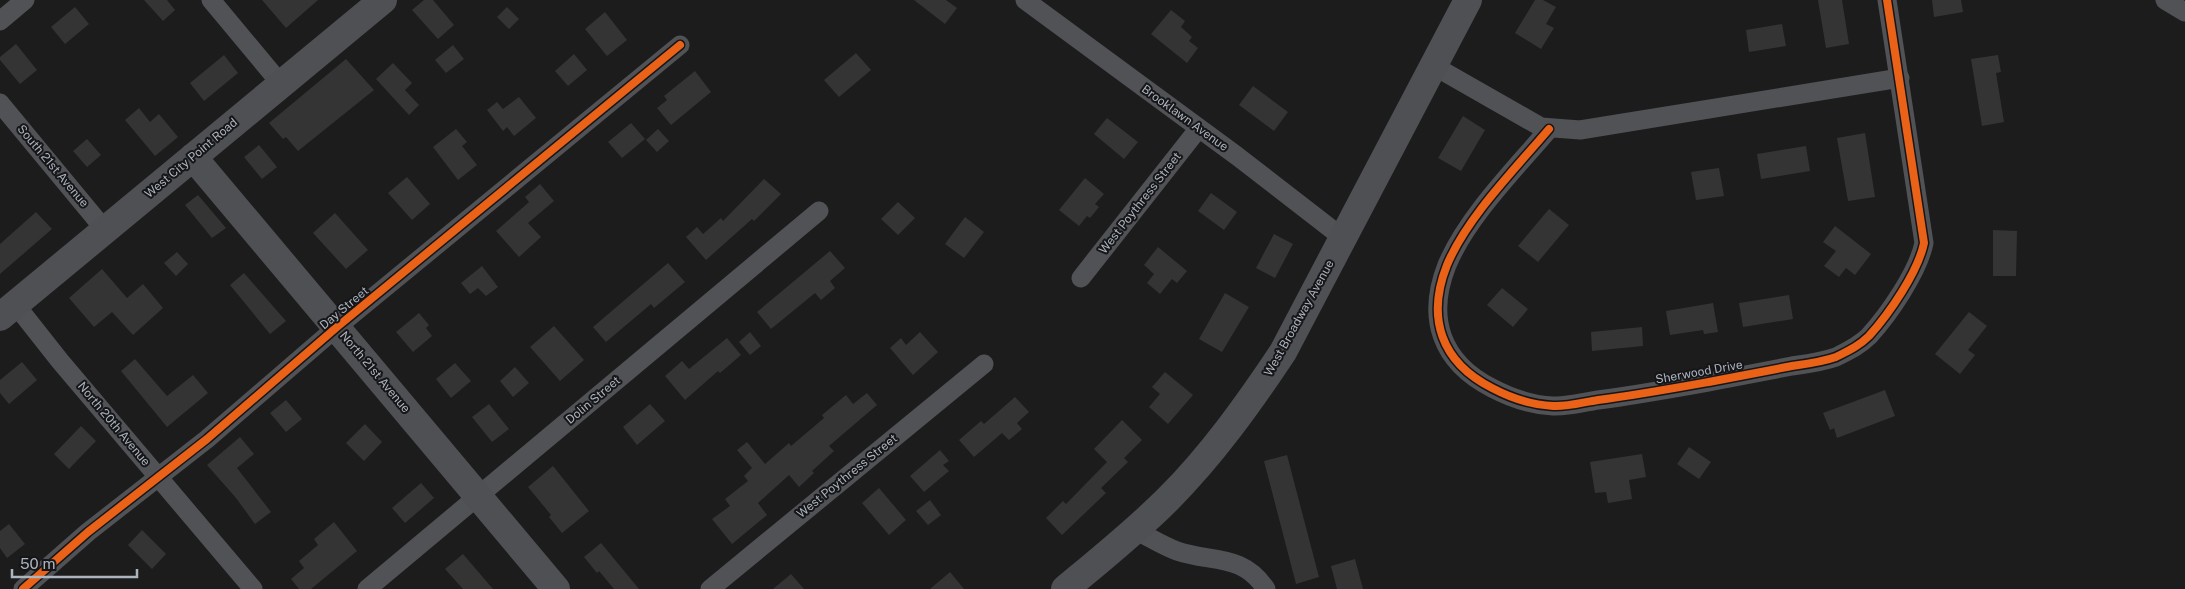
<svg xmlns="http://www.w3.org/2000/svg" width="2185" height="589" viewBox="0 0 2185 589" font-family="'Public Sans',sans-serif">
  <rect width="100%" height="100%" fill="#1c1c1d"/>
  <path fill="#343435" d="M144,0H167L175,10L163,21Z
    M262,0H318L286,28Z
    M424,0H433L454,25L438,39L412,10Z
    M914,0H946L957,8L945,24Z
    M1535,0H1543L1556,7L1546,24L1554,28L1541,49L1515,33Z
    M1818,0H1842L1849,44L1826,48Z
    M1932,0H1961L1963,12L1934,17Z
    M75,7L89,24L65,44L51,27Z
    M507,7L519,19L509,29L497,17Z
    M1171,10L1185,21L1181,27L1192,37L1189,41L1198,48L1187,63L1151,34Z
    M605,12L627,40L607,56L585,29Z
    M1782,24L1786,46L1749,52L1746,30Z
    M16,44L37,70L20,84L0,60V57Z
    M453,45L464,59L446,73L435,60Z
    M856,53L871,70L839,97L824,80Z
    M574,54L587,70L568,86L555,71Z
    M224,55L238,73L204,101L190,83Z
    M1998,55L2001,72L1996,73L2004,122L1982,126L1971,59Z
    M346,59L374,90L298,151L286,137L283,139L269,123Z
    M393,63L412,83L405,90L419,105L409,115L376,79Z
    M695,71L711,92L671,125L657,108L667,100L664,96Z
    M1253,86L1288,112L1274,131L1239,105Z
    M519,97L536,118L514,136L507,127L503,131L487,110L497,102L503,109Z
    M139,108L150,122L159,114L178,137L155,156L125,120Z
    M1463,116L1485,130L1461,171L1438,158Z
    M1107,118L1138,142L1124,159L1094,134Z
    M631,123L645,139L622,158L608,142Z
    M456,129L467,142L462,146L477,165L458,180L433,147Z
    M658,129L669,141L657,152L646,140Z
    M1865,133L1875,197L1848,201L1837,138Z
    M87,139L101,155L87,167L73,151Z
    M259,145L277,167L262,179L244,157Z
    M1806,146L1810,171L1761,179L1757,154Z
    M1719,168L1724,196L1696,200L1691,172Z
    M407,177L430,204L412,220L388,193Z
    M1085,178L1104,194L1095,204L1099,207L1090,218L1087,216L1079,226L1059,210Z
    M764,179L781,194L754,221L752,219L706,260L686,237L697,227L703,234L721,218L723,221Z
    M540,184L554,201L528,223L541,237L519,257L496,231L529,202L525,197Z
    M1211,193L1237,212L1224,230L1198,211Z
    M198,195L226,228L212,238L185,205Z
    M898,202L915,218L898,235L881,219Z
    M1549,209L1569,225L1538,262L1518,246Z
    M36,212L52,229L0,274V244Z
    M335,213L368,250L346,269L313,233Z
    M965,217L984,232L964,258L945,244Z
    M1835,226L1871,254L1855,275L1846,268L1839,277L1824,266L1836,251L1823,242Z
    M1993,230L2017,231L2016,276H1993Z
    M1274,234L1293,244L1275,278L1256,268Z
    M1158,247L1187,271L1177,283L1172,279L1160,294L1147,283L1154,274L1144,265Z
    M830,251L845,268L830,281L835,288L821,300L815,293L771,329L757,312Z
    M177,252L188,264L176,276L164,263Z
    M668,263L685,282L654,308L651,304L606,342L593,327Z
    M482,266L498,287L486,296L478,288L470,294L461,283Z
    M102,269L127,298L143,284L163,308L133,335L112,312L94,327L69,298Z
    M244,273L286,321L270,334L230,285Z
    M1502,288L1528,309L1513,327L1487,305Z
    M1225,293L1249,307L1222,352L1199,339Z
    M1789,295L1793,319L1743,327L1739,303Z
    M1713,303L1718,332L1704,334L1703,330L1670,335L1666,311Z
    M1969,312L1987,326L1968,350L1975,355L1960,374L1935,354Z
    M419,313L429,325L426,328L432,336L413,352L396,332Z
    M554,326L584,360L560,381L530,347Z
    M1642,327L1643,346L1592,351L1591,332Z
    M750,332L761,346L750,355L739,342Z
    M920,332L938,352L913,375L890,348L901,338L906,345Z
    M727,338L741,355L720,373L718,371L685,400L665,376L682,361L689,369Z
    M135,359L167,396L193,375L208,393L167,427L121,371Z
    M22,362L37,380L9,404L0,393V380Z
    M455,363L471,381L451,398L436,379Z
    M515,367L529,383L513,397L500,381Z
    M1165,372L1193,395L1168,424L1149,407L1160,394L1152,387Z
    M1885,390L1895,416L1837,438L1834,428L1830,430L1823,413Z
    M867,393L877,405L829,446L834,451L812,471L814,473L799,487L789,475L758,503L767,515L732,544L712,519L730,506L725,499L748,481L744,476L752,468L737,450L747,442L765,464L789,443L791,446L824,418L822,415L846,395L853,404Z
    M1015,397L1029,412L1017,423L1022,429L1009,440L1002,433L974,457L959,440L981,421L984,424Z
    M286,400L302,419L286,432L270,413Z
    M489,404L509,429L492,442L472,417Z
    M650,404L665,421L637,445L623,427Z
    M1122,420L1142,440L1124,458L1128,462L1101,488L1106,493L1062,535L1046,518L1063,501L1066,504L1107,462L1094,449Z
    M365,424L382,442L364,461L346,443Z
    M81,426L96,441L69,469L54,454Z
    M240,437L254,454L237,468L271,512L255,524L236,498L207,465Z
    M1689,447L1711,462L1699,479L1677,464Z
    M940,450L949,461L943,465L949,471L924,492L910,476Z
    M1642,454L1646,477L1629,480L1632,499L1608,503L1606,492L1595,493L1590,462Z
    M1287,455L1319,577L1296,584L1264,461Z
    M553,466L589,511L562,533L549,517L551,515L528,487Z
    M421,483L434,498L405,523L392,508Z
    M879,488L906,520L889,535L862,503Z
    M930,500L941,515L928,525L916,511Z
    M334,522L357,551L311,589H299L291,579L304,568L299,561L318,545L314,539Z
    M9,524L25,544L7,558L0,548V531Z
    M142,530L166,554L152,569L128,545Z
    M601,543L639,589H614L599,571L597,573L584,557Z
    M463,554L493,589H463L445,569Z
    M1355,559L1363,589H1337L1331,566Z
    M950,572L964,589H930Z
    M791,574L804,589H773Z"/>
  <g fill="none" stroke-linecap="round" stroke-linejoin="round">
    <path stroke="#505255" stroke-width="19" d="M211,0L281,84
      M1025,0L1237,156L1343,238
      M2165,0L2185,12
      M0,21L25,0
      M1434,66L1541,127L1580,130L1900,78
      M0,103L105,230
      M1549,129C1516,168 1467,217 1447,265C1426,318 1441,362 1492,388C1511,398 1531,405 1553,406C1567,407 1584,402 1598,400C1637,395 1675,388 1714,381C1740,376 1766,371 1792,366C1806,364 1822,362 1836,357C1848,351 1859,346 1869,336C1889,314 1918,272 1924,243L1887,0
      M1081,278L1199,128
      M15,304L60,361L253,589
      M1135,530C1149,537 1163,546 1177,551C1212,563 1242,553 1266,589
      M23,589L88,532L207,439L337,327L680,45
      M367,589L819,211
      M710,589L984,364"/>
    <path stroke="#4e5053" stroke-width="28" d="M193,157L556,589
      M0,317L383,0
      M1065,589C1100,560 1136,531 1168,499C1212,455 1249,403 1283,352L1468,0"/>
    <g stroke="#161619" stroke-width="11">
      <path id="cycleway" d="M1549,129C1516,168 1467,217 1447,265C1426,318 1441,362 1492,388C1511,398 1531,405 1553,406C1567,407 1584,402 1598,400C1637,395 1675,388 1714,381C1740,376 1766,371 1792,366C1806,364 1822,362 1836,357C1848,351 1859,346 1869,336C1889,314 1918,272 1924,243L1887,0
        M23,589L88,532L207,439L337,327L680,45"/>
    </g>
    <use href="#cycleway" stroke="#ea6118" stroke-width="8"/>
  </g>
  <g text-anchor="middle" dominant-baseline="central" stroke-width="4" stroke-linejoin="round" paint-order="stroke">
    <g font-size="12" fill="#acb4be" stroke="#161619">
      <text transform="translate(1185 118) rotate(36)">Brooklawn Avenue</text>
      <text transform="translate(191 158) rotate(-40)">West City Point Road</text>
      <text transform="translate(53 166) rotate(50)">South 21st Avenue</text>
      <text transform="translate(1140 203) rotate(-52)">West Poythress Street</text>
      <text transform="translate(344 308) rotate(-40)">Day Street</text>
      <text transform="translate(1299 318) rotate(-61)">West Broadway Avenue</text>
      <text transform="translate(375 372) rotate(50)">North 21st Avenue</text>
      <text transform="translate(1699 372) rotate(-10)">Sherwood Drive</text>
      <text transform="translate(593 400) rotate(-40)">Dolin Street</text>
      <text transform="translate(114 424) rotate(50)">North 20th Avenue</text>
      <text transform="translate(847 476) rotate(-39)">West Poythress Street</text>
    </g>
  </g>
  <path d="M12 569v8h125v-8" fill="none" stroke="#acb4be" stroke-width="2.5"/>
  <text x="20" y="569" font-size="15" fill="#acb4be" stroke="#161619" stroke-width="4" paint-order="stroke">50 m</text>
</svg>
